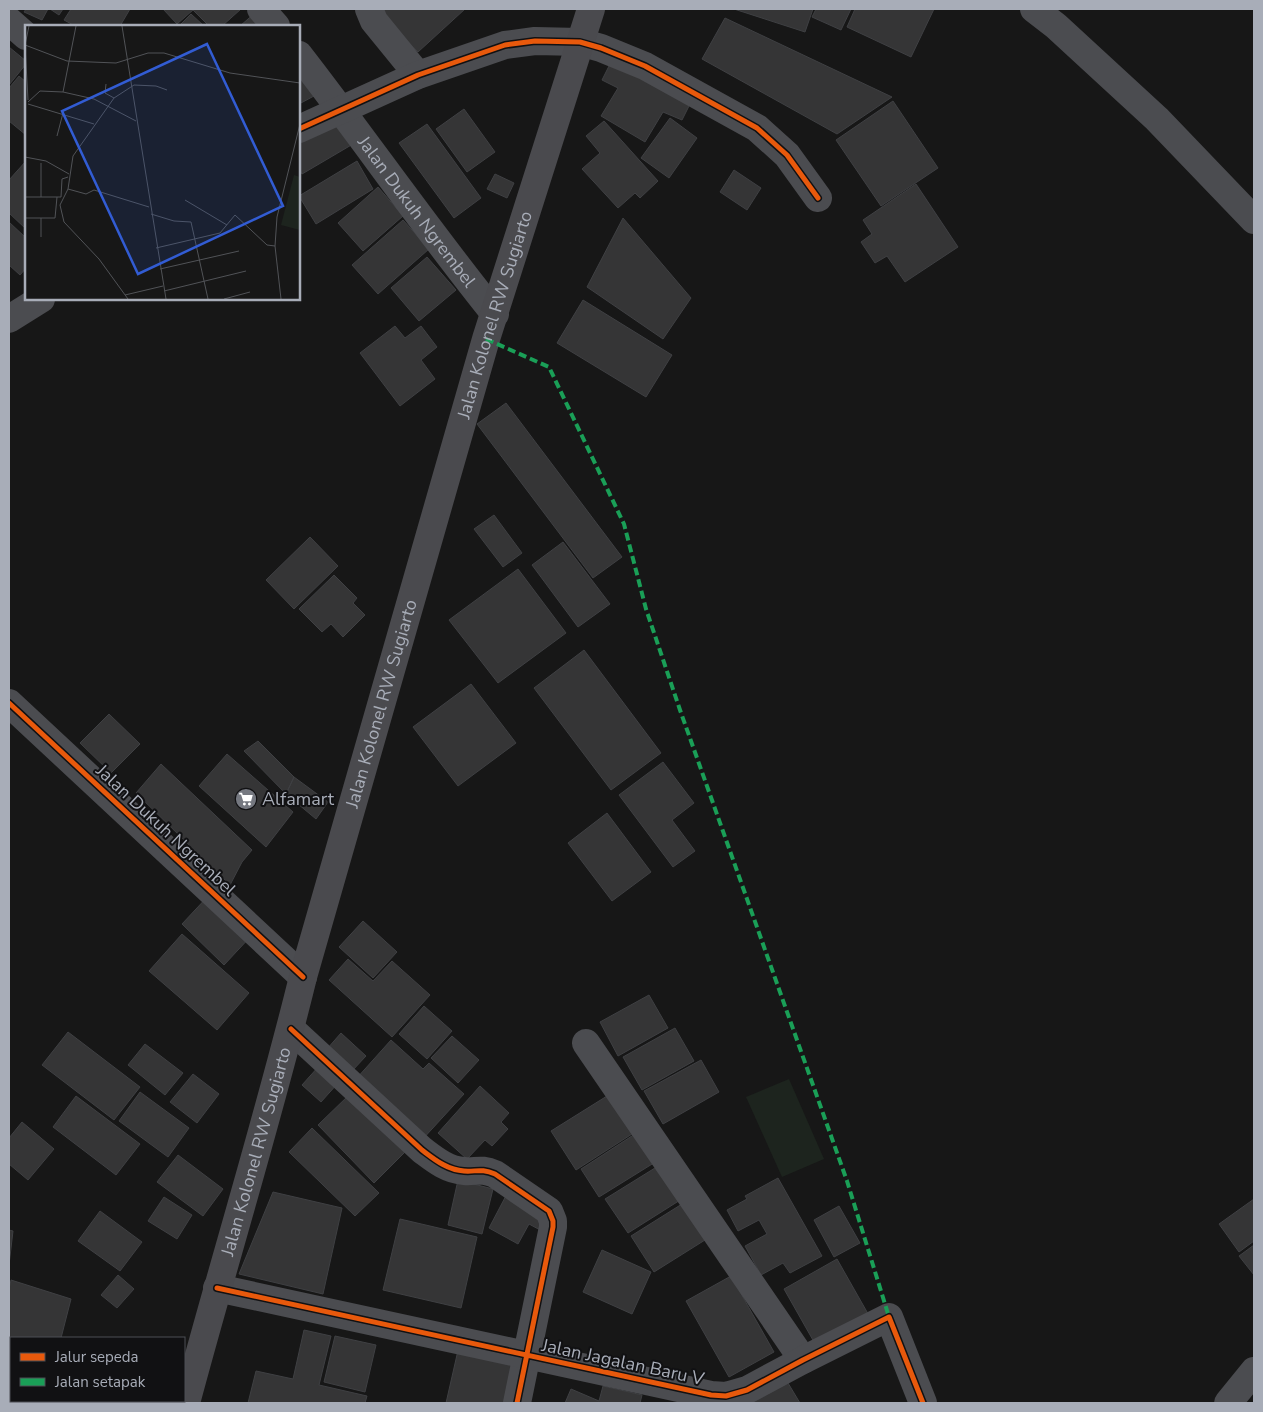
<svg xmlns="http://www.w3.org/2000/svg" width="1263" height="1412" viewBox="0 0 1263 1412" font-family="'Nunito Sans',sans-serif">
  <rect width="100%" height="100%" fill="#171717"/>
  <path fill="#1d241e" d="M789,1079L824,1159L782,1177L746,1097Z"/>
  <path fill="#353536" stroke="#3f4043" d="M26,9H48L42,20L24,12Z
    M50,9H63L59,15Z
    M71,9H130L120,26H75L64,20Z
    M163,9H241L222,26H209L193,10L177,24Z
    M376,9H465L418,52Z
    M734,9H813L805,32Z
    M816,9H851L841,30L812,17Z
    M855,9H934L911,57L847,27Z
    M256,12L269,26H240Z
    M191,14L204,26H179Z
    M725,18L892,97L837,134L702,59Z
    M9,47L26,61V64L9,85Z
    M612,60L692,100L682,120L663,112L645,142L601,116L618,88L602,80Z
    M299,69L314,96L299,104Z
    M19,76L26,82V135L9,121V88Z
    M893,101L938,168L881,206L836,140Z
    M464,109L495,152L467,172L436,129Z
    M334,112L353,144L302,174L299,168V133Z
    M670,118L697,138L669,178L641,158Z
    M604,121L658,181L640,198L635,193L618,208L582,169L600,153L586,136Z
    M427,124L481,198L454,218L399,143Z
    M26,161V229L9,213V180Z
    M357,161L373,189L316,224L299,196Z
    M734,170L761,188L747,210L720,192Z
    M495,174L514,183L507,198L487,189Z
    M916,184L958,247L905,282L887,256L875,263L861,242L872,234L863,220Z
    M378,187L403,216L363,251L338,223Z
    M623,218L691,298L663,339L587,287Z
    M403,220L429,249L378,294L352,265Z
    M9,222L26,238V268L20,275L9,265Z
    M427,257L456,290L419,321L391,288Z
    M583,300L672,355L646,397L557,343Z
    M395,326L405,338L421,326L437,347L421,360L435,379L400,406L360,353Z
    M506,403L622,557L593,578L477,424Z
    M494,515L522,553L503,567L474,529Z
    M310,537L338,566L294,609L266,580Z
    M563,542L610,604L578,627L532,565Z
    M518,569L566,633L498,683L449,620Z
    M334,575L357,598L353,603L365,615L343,637L331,624L322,632L299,609Z
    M584,650L661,753L611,790L534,688Z
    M471,684L516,743L458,786L413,727Z
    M109,714L140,744L111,773L80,743Z
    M258,741L294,777L286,794L244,751Z
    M227,754L293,812L266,847L199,786Z
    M663,762L694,803L672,820L695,851L673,867L619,795Z
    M161,764L252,850L242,862L230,885L136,793Z
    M294,777L328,802L316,819L286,794Z
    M607,813L651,872L612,901L568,843Z
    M210,894L252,935L224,965L182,924Z
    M363,921L397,952L373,978L339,947Z
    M182,934L249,993L217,1030L149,971Z
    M348,959L373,981L392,961L430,995L392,1037L329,980Z
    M649,995L668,1028L618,1056L600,1022Z
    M424,1006L452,1031L427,1059L399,1034Z
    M675,1028L694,1061L642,1090L623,1057Z
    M68,1032L140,1087L114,1120L42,1065Z
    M341,1033L366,1056L352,1071L327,1049Z
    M452,1036L479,1060L458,1083L431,1058Z
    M391,1040L423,1069L429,1063L464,1094L421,1141L356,1079Z
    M145,1044L183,1073L165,1095L128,1065Z
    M701,1060L719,1092L663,1124L644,1091Z
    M319,1066L338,1083L321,1102L302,1085Z
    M193,1074L219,1094L197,1123L170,1102Z
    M480,1086L509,1113L501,1122L508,1129L492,1146L485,1140L467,1159L438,1133Z
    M140,1092L189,1128L168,1157L119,1121Z
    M349,1095L405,1152L374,1183L318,1125Z
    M76,1096L140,1144L116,1175L53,1127Z
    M607,1096L632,1134L576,1170L551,1131Z
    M22,1122L54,1149L28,1180L9,1164V1138Z
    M312,1128L379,1193L355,1216L289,1152Z
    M638,1132L657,1161L599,1197L581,1169Z
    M178,1155L223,1189L203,1216L157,1182Z
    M663,1163L685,1197L628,1233L605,1199Z
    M778,1178L822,1256L790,1273L783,1263L761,1275L745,1246L767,1234L759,1220L738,1231L727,1210L747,1199L745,1196Z
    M458,1180L493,1189L482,1234L448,1225Z
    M509,1190L539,1207L542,1231L529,1224L518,1244L489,1228Z
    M273,1192L342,1208L323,1294L239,1274Z
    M164,1197L192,1215L177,1239L148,1221Z
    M1254,1199V1241L1239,1252L1219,1224Z
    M682,1204L705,1240L654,1272L631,1236Z
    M839,1206L860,1243L834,1257L814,1220Z
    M100,1211L142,1242L120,1271L78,1241Z
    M400,1219L477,1237L461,1308L383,1290Z
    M9,1230L13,1231L9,1265Z
    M1254,1245V1275L1239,1256Z
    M602,1250L651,1272L632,1314L583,1292Z
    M837,1259L871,1319L818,1349L784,1289Z
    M118,1275L134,1289L117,1308L101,1295Z
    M731,1276L774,1352L729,1377L686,1301Z
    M11,1280L71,1299L61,1338H11V1401H46L45,1403H9V1289Z
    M304,1330L331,1336L319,1385L367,1396L365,1403H248L256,1371L293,1379Z
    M335,1336L376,1345L365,1392L324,1382Z
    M459,1346L516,1360L506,1403H446Z
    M788,1383L800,1403H751Z
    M603,1386L642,1395L640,1403H565L571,1389L599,1401Z"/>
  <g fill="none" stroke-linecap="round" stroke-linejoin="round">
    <path stroke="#4b4c50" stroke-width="15" d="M9,1368H11"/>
    <g stroke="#4b4c50" stroke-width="28">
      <path d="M261,9L276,26"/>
      <path d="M369,9L374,21L418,75"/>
      <path d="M1034,9L1056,26L1157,119L1254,220"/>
      <path d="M9,21L26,36"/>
      <path id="s1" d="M299,55C365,140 427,230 495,314"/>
      <path d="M299,129L418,75L505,45L535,41L580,42L601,48L645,66L757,128L787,155L818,198"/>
      <path d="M9,319L41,299"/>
      <path d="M9,703L303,977"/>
      <path d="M291,1029L422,1150C434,1159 447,1170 464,1171C476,1172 481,1168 495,1174L549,1211L553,1221V1227L517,1403"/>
      <path d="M586,1043L803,1360"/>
      <path d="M217,1288L711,1395L726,1396L747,1390L803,1360L889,1317L923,1403"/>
      <path d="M1228,1403L1254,1371"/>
    </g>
    <path stroke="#4a4a4e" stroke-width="28" id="s2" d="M186,1403C224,1261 268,1120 303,977L486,339L591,9"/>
    <path stroke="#1a9f57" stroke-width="4" stroke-dasharray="8 4" stroke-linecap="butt" d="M486,339L549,367L624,524L646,609L680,710L847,1181L889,1317"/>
    <g stroke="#111113" stroke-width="8">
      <path id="cycleway" d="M299,129L418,75L505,45L535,41L580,42L601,48L645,66L757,128L787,155L818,198
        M9,703L303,977
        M291,1029L422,1150C434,1159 447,1170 464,1171C476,1172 481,1168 495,1174L549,1211L553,1221V1227L517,1403
        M217,1288L711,1395L726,1396L747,1390L803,1360L889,1317L923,1403"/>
    </g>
    <use href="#cycleway" stroke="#e8590c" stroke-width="5"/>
  </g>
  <defs>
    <g id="supermarket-disc" transform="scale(1.125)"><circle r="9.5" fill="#757880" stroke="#111113"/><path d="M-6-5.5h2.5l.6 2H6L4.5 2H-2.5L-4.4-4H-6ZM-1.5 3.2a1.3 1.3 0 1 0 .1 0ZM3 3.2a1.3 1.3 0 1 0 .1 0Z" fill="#fff"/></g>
  </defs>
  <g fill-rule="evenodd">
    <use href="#supermarket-disc" x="246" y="799"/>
  </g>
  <g text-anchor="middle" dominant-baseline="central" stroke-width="4" stroke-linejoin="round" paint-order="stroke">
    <g font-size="18" fill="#a8adb8" stroke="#111113">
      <text stroke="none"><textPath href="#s1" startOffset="196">Jalan Dukuh Ngrembel</textPath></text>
      <text stroke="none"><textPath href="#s2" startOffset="1131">Jalan Kolonel RW Sugiarto</textPath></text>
      <text stroke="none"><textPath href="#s2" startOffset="726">Jalan Kolonel RW Sugiarto</textPath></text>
      <text transform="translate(166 830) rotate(43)">Jalan Dukuh Ngrembel</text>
      <text stroke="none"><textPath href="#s2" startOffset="261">Jalan Kolonel RW Sugiarto</textPath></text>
      <text transform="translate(623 1362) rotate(12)">Jalan Jagalan Baru V</text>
    </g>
    <g font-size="18" fill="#a8adb8" stroke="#111113" text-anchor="start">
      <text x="262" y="799">Alfamart</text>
    </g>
  </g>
  <g transform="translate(25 25)">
    <rect width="275" height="275" fill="#171717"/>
    <path d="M269,150L275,152V205L256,200Z" fill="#1d241e"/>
    <path fill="none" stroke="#515357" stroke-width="1" d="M51,1L38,67L69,74L111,96M97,1L141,274M0,20L42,36L91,38L123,28H139L205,48L275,58M81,59L80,68L89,73M3,75L0,20L4,1M3,77L15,66L38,67M3,79L69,99M32,111L38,88M0,132L21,136L44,149M16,138V172M43,164L61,169L69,165L124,182M0,172H36L37,154L43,152M160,175L202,200M126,189L149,196L166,197L183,274M0,193H30L32,172M16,212V193M131,223L195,208L210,190L242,220L250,221M135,244L214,226M139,266L221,246M100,270L138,261M103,274L74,234L39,197L35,180L43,164L48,131L89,73L109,60L131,61L142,65M199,274L225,267M256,274L250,221L252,192L275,99"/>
    <path fill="#325cd3" fill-opacity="0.15" stroke="#325cd3" stroke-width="2.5" d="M182,19L258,181L113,249L37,86Z"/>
    <rect width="275" height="275" fill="none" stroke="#a8adb8" stroke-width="2.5"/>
  </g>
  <rect width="1263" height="1412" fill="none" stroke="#a8adb8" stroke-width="20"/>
  <rect x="10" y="1337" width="175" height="65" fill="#111113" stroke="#4d4f55"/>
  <rect x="20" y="1353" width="25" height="8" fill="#e8590c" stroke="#4d4f55"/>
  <text x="55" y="1362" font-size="15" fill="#a8adb8">Jalur sepeda</text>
  <rect x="20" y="1378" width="25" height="8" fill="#1a9f57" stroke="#4d4f55"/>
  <text x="55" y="1387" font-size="15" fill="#a8adb8">Jalan setapak</text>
</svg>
